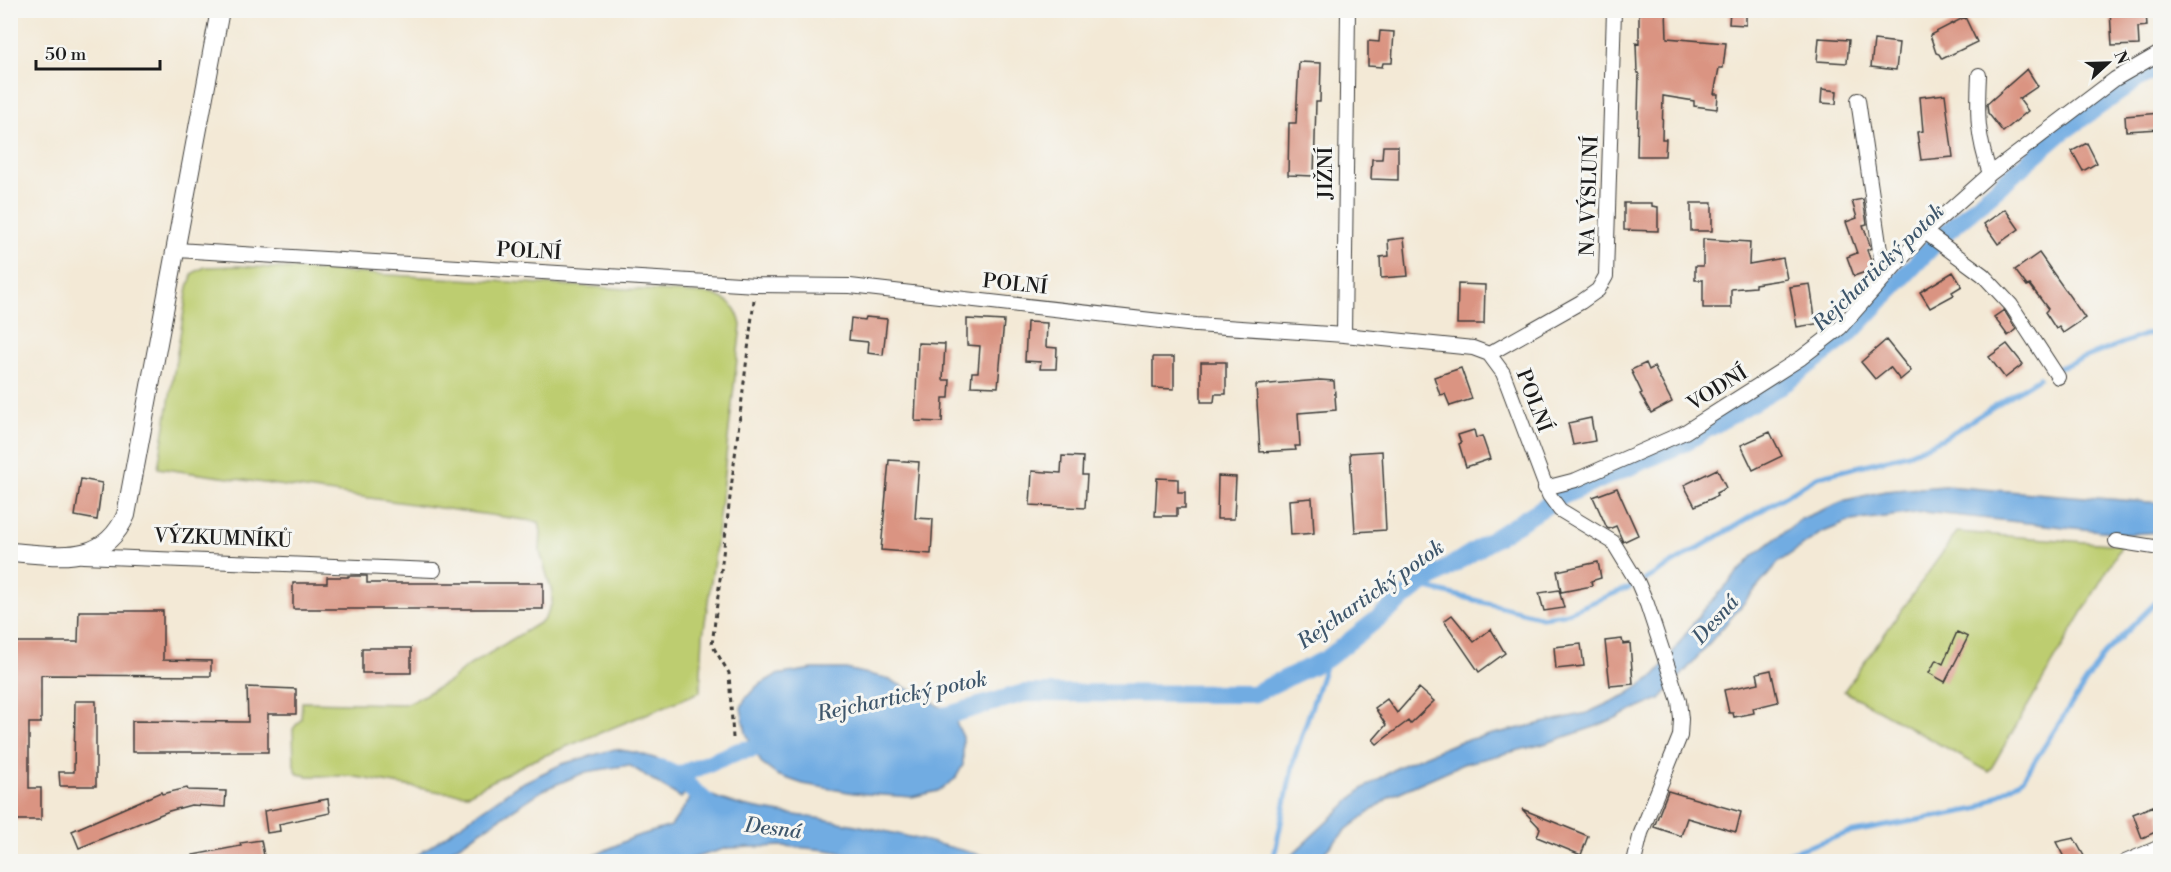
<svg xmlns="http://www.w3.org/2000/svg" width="2171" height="872" viewBox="0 0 2171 872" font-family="'Libre Bodoni',serif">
  <rect width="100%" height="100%" fill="#f6f6f2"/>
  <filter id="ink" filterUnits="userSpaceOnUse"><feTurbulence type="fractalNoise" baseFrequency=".0167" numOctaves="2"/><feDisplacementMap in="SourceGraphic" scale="12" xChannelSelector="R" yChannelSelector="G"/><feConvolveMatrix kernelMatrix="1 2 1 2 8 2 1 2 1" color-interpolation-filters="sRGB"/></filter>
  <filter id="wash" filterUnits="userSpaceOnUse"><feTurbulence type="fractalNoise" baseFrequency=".008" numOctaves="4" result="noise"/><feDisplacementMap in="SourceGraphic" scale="24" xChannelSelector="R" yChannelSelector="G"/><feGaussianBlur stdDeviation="1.35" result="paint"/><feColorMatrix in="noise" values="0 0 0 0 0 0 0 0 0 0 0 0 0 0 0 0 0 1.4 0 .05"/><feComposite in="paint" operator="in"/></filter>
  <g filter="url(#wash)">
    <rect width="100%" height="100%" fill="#f3e9d6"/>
    <path fill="#bdcd6f" stroke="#6c7446" stroke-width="1.5" d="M239,266L712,294C730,300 737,307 741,325L714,561L703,636L700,692L529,762L468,794L441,792L350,776H308L298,774L294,766L293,729L301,719L302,702L403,704L413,701L450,681L465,668L544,620L552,603V592L540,552L541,532L539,522L158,468L188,287L193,273L205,267Z
      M1957,532L2122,545L1989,772L1844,691Z"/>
    <path fill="#71ace2" stroke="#46647f" stroke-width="1.5" d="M1944,486L2160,503V532L2130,534L1924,512L1851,521L1821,533L1779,562L1687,669L1660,699L1597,726L1544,744L1463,764L1391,796L1347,829L1316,861L1284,862L1362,789L1400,766L1458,742L1587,713L1626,695L1653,677L1662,667L1700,614L1753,556L1801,519L1846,500L1885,491Z
      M813,669H846L886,678L921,695L952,714L963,737V765L955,779L938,791L912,797L854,793L803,784L777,775L762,764L746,733L741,708L745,699L757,686L776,675Z
      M615,749L638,753L660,760L694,783L681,798L629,765L586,772L543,790L435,861H409L518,785L562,764Z
      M697,789C741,812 787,812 834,821C891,831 947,846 1003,861H892L826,850L784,846L728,848L683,861H582L634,837L671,826Z"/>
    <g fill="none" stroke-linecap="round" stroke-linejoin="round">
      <path stroke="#71ace2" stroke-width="5" d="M2058,368L2141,336L2160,331
        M1645,580L1817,477L1908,454L1942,439L2039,378
        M1419,586L1542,617L1564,614L1630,587
        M1273,862L1294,759L1328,658
        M1762,862L1848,833L1977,809L2023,779L2104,654L2160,598"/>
      <path stroke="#71ace2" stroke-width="18" d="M929,718L952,714L1024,693L1253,694L1328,658L1419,586L1560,497L1680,445L1785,383L1848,335L1943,235L2061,133L2142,76L2160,68
        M660,768L677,776L739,751L778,744
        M677,776L713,808"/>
    </g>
    <g id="blocks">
      <path fill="#da9482" d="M1639,10H1666L1667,38L1726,43L1723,68H1719L1714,94H1718L1717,109L1694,106V101L1663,96L1662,139H1666L1665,156H1637L1639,73H1637L1636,43L1639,44Z
        M1730,10H1746V25L1729,24Z
        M2110,10L2146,12L2147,26L2138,27L2139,45L2112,46Z
        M1965,17L1977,42L1942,59L1939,54L1936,53L1930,35Z
        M1380,31L1394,32L1392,63H1383L1382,67L1368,66V41L1379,42Z
        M1819,38L1849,40L1847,63L1817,61Z
        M1874,40L1899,43L1896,70L1871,67Z
        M1299,62L1321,63L1320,102H1316L1314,176L1288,175L1289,123H1296Z
        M2027,69L2038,86L2019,99L2028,111L2003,132L1988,113L1987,104Z
        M1822,89L1837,91L1836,104L1821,103Z
        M1945,94L1953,157L1921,160L1917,132L1923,131L1920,97Z
        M2160,113V129L2126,131L2125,116Z
        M2087,143L2097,163L2083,171L2072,151Z
        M1383,146H1398V180L1371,179L1372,159H1382Z
        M1863,199L1867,224L1863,225L1871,248L1867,250L1874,269L1854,276L1847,257L1857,253L1846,222L1857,218L1852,201Z
        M1624,203H1652V206L1658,207V231L1624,230Z
        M1691,203H1712V231H1691Z
        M2005,209L2019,229L1998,244L1984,224Z
        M1404,238L1408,276L1381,278L1380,257L1389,256L1388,240Z
        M1703,239L1750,242L1749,264L1783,258L1787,279L1755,284V287L1731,289V308H1703V280H1695V266H1703Z
        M2039,253L2085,318L2063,333L2059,327L2056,329L2045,312L2048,309L2030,285L2027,286L2015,270Z
        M1953,272L1962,286L1952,292L1954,295L1930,308L1920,292Z
        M1458,284L1485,285L1484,324H1457Z
        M1810,284L1816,324L1797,327L1790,287Z
        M2004,310L2016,329L2008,336L1994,317Z
        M865,317L887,319L883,355L867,353L868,342L849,340L851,318L864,320Z
        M967,319L1004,321L998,387L971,386L972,372H978L980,346L967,345Z
        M1027,322L1047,323L1046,347L1057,348L1056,369H1040L1041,362L1025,361Z
        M1886,340L1911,371L1900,380L1890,367L1875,379L1861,362Z
        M918,343L945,344L943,380H950L949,398H943L942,422L915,421Z
        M2007,344L2023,364L2005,378L1989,357Z
        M1153,357H1174V389L1153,388Z
        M1201,362H1226V394H1215L1214,402H1201Z
        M1646,363L1649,370L1654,367L1672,402L1651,413L1640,394L1642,393L1631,370Z
        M1461,368L1472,399L1450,406L1445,394L1440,395L1434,377Z
        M1320,380L1334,381L1336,410L1298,413L1300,446H1295L1296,450L1260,452L1256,385Z
        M1591,418L1595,441L1573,445L1568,423Z
        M1474,430L1476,438L1482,436L1490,459L1466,467L1459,444L1461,443L1458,435Z
        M1770,432L1782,456L1753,470L1741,445Z
        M1382,451L1386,530L1355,532L1350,453Z
        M1062,456L1083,457L1082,475H1087L1085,508L1030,505L1032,471L1061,473Z
        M889,460L919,462L915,518L933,519L931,554L881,550Z
        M1717,469L1726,488L1716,493L1717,496L1695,506L1684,485Z
        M1218,476L1236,477L1234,519H1217Z
        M1157,478L1178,479V492H1185V508H1177V516H1155Z
        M81,479L102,483L97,520L75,516Z
        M1617,488L1638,535L1623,542L1616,526L1609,529L1607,528L1593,497Z
        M1312,498L1314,533L1291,535L1289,500Z
        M1598,562L1601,578L1591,581L1592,586L1561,592L1557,571Z
        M348,576H367V583H543V609H293V583H327V577H348Z
        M1559,590L1564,608L1544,611L1539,593Z
        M79,611H163V660L211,661V676L41,675V723H29V788H41V820H10V642H78Z
        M1452,615L1474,642L1491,629L1505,653L1479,672L1444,621Z
        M1957,632L1968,637L1945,682L1929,673L1936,660L1943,664Z
        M1622,639L1623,644L1630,643L1633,684L1610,686L1605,641Z
        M1581,644L1584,666L1556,669L1554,647Z
        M362,648H411V673H362Z
        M1771,670L1778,702L1753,708L1754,713L1734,717L1733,713H1729L1724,690L1759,683L1757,673Z
        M247,687L296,689V714H268V752H132V721L248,722Z
        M1419,688L1434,701L1410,724L1408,721L1377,744L1373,740L1386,725L1375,708L1387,699L1397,713Z
        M75,701H96V786H60L59,772H74Z
        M187,788L188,790L226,791L225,807L191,805L169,811L79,848L72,831L161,792L162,794Z
        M1668,791L1741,812L1736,832L1687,818L1681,836L1654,827Z
        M328,799L330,813L279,824L280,831L267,833L264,811Z
        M2153,806L2156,813L2160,811V830L2142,838L2133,814Z
        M1522,809L1588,836L1581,855L1537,837L1540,828Z
        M2074,838L2084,856L2075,861H2066L2056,842Z
        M261,840L265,861H194L193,855L241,846L240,843Z"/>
    </g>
  </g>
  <g filter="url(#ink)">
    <use href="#blocks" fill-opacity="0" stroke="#3c3b38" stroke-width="1.5"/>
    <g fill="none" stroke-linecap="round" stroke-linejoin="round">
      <g stroke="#3c3b38" stroke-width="16">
        <path id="street" d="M1979,75C1977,115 1977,135 1990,174
          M1858,100L1884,278
          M1925,232L1983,275L2011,305L2058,377
          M177,250L756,285L850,286L1196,325L1344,335L1473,348L1489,354L1503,373L1549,495L1560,510L1613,542L1638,583L1647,604L1679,701L1681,719L1680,736L1641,833L1634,862
          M1344,335L1348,10
          M1489,354L1581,302L1598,290L1606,276L1614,10
          M1545,488L1576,480L1685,432L1801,358L1840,328L1925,232L1990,174L2115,79L2160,53
          M2116,541L2160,548
          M83,556L434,570
          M2125,862L2160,847"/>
      </g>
      <g stroke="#3c3b38" stroke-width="20">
        <path id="secondary" d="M10,552C58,555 103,567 126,515L220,10"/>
      </g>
      <path stroke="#3c3b38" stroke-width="3" stroke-dasharray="4.5 4.5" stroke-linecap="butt" d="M733,738L729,673L712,645L754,300"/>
      <use href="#street" stroke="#fff" stroke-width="14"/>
      <use href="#secondary" stroke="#fff" stroke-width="18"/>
    </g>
  </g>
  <g text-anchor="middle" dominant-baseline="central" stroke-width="6" stroke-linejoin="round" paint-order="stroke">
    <g font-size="20" fill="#1c1c1c" stroke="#f6f6f2">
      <text transform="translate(1326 173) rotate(-90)">JIŽNÍ</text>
      <text transform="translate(1590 196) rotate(-88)">NA VÝSLUNÍ</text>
      <text transform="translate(529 252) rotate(3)">POLNÍ</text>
      <text transform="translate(1015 285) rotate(6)">POLNÍ</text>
      <text transform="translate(1718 389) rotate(-32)">VODNÍ</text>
      <text transform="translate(1533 401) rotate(69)">POLNÍ</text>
      <text transform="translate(223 539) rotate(2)">VÝZKUMNÍKŮ</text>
    </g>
    <g font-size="21" font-style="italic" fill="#3e566b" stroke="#f6f6f2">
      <text transform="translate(1879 268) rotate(-44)">Rejchartický potok</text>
      <text transform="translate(1371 595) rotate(-35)">Rejchartický potok</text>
      <text transform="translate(1716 620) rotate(-48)">Desná</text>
      <text transform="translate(902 697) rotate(-12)">Rejchartický potok</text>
      <text transform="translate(773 829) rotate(7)">Desná</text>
    </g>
  </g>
  <rect width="2171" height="872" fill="none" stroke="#f6f6f2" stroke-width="36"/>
  <g transform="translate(2108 63) rotate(68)" stroke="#f6f6f2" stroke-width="4.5" paint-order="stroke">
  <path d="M0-4.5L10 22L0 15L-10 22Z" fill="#1c1c1c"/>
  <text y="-9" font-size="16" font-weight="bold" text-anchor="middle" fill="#1c1c1c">N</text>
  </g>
  <path d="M36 60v9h124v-9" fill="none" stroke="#1c1c1c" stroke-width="3"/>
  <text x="45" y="60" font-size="18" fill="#1c1c1c" stroke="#f6f6f2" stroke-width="4.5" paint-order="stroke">50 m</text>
</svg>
